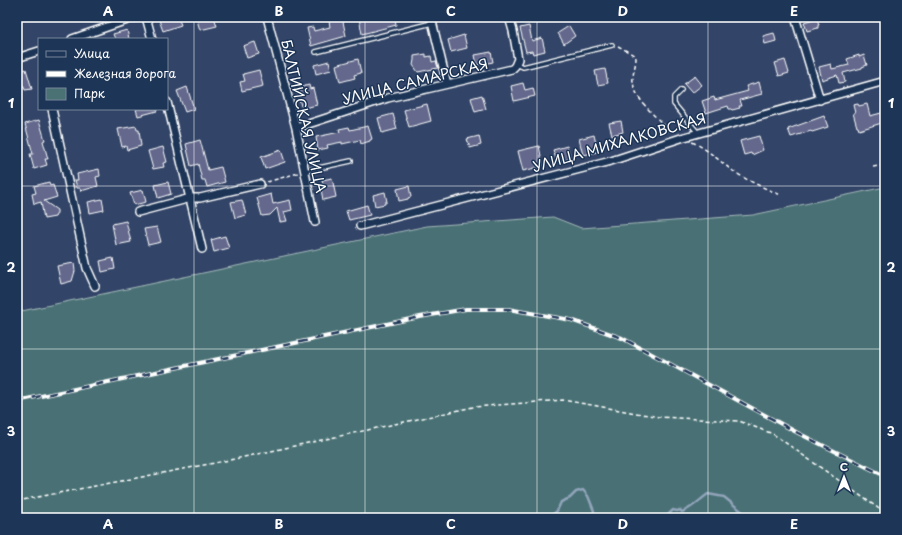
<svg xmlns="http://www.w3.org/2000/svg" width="902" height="535" viewBox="0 0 902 535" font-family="'Playpen Sans',sans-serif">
  <rect width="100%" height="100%" fill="#324467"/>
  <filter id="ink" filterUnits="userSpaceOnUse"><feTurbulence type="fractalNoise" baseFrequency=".025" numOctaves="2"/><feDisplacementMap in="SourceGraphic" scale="8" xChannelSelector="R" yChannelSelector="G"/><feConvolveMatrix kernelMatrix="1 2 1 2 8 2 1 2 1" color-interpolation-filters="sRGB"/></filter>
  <g filter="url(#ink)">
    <path fill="#4a7174" stroke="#a4b8ba" d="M885,187V518H17V312L427,226L553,217L581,228L753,215Z"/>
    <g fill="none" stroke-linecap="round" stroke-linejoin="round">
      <path stroke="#91a4bb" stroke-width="2.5" d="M548,518L557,511L561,502L570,498L576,492L583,490L588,496L594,511L592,518
        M665,518L673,510L677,511L680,510L682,512C694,507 698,501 708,494L724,497L745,514L755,518"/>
    </g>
    <path fill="#63678c" stroke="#fff" d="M168,17H178L181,25L163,31L159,20Z
      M196,17H214L217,26L200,30Z
      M333,17H342L346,36L311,46L307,28L313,27L314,31L330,27L329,21L333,20Z
      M364,17H395L396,25L362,34L359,18Z
      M817,18L819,25H818V28L807,31L804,22Z
      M529,26L532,41L542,38L545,51L533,54L532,51L526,52L520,28Z
      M569,26L575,36L564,44L558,33Z
      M127,30L129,39H115L113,34Z
      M774,33L776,41L765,44L763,36Z
      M464,35L467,48L451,52L448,40Z
      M255,42L259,54L247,58L243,46Z
      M491,52L493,62L477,65L475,55Z
      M426,54V57L431,56L432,62L436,61L438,68L418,72L413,65L414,60V56Z
      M859,55V57L864,55L867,65L862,67V68L843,73L845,82L839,83L837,75L822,80L819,67L831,64L832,69L849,65L847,59Z
      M358,59L361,73L354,75L355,78L340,82L336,65Z
      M785,60L789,73L779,76L775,63Z
      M329,61L331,70L316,74L314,65Z
      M26,69L32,89L25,90L23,85L17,87V72Z
      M605,69L608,83L598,85L595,71Z
      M259,70L263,86L242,91L240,82L245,81L243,74Z
      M695,76L702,85L692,93L684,84Z
      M759,82L762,94L740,100L742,106H739L740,108L732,110L731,109H729L728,106L706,113L702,101L714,97L715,100L748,91L746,86Z
      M523,83L525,90L533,88L535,96L514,101L511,86Z
      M309,85L310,89L313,88L317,105L304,108L303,105L301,106L297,92L302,91L301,87Z
      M187,87L194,109L185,112L177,91Z
      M482,95L486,109L475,112L471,98Z
      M427,104L431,121L409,127L404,110Z
      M858,104L859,106L867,104L870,116L885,112V122L859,130L858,127H857L853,113H855L853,105Z
      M136,109H157V111L138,116Z
      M393,114L397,129L382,133L378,118Z
      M824,116L828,127L812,132L811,131L791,137L788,129Z
      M39,120L45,140L43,141L48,159H45L47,165L34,169L30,154H33L25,124Z
      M621,121L623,132L612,135L609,123Z
      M136,126L137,130H139L141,146L127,150L126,146L122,147L118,129Z
      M368,126L372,139L370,140V141L361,144L360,140L342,144V142L327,145L328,148L318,150L316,137L340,132L339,129L349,127L350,130Z
      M594,135L598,152L583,155L579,139Z
      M479,136L481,145L470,148L467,139Z
      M759,136L763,150L752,155L751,153L744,155L740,141Z
      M200,140L208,170L221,167L225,182L207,187L205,180H202L198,164L191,166L186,144Z
      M539,146L543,166L523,171L518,151Z
      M567,146L571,159L557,162L553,150Z
      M163,147L167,162L163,163L164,167L153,169L148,151Z
      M281,150L285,162L265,169L261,157Z
      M99,169L100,176L96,177L98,186L81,191L80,188H77L75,180H78L77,174Z
      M332,178L336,197L323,200L321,189L324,188L322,180Z
      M49,182L50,186L53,185L57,197L44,201L57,210V213L55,217L44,219L41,202L34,204L32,194L36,193L34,186Z
      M168,182L171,194L158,198L155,185Z
      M409,186L411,197L408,198V199L399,201L397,189Z
      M143,190L146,202L134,205L130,193Z
      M385,192L387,202H385V204L375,206L373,195Z
      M271,194L273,204L290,200L292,210L284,212L287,221L280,222L277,208L270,215L262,216L257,198Z
      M102,199L104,210L90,213L88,202Z
      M242,200L246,215L235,218L231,202Z
      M367,205L370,215L349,220L346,211Z
      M126,221L131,242L116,245L112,224Z
      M157,227L161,242L148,245L144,229Z
      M225,236L229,248L214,252L211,240Z
      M113,258L115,269L102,272L100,261Z
      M74,263L75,271L72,281L61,284L57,266Z"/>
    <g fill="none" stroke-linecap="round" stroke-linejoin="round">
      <g stroke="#fff" stroke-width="6">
        <path id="service" d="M316,52L432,23
          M516,64L523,67L612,45
          M681,90L674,97V104L698,133
          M305,171L351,161"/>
      </g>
      <g stroke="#fff" stroke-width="10">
        <path id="minor" d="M146,17L152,39
          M267,17L296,128L315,222
          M431,17L447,84
          M795,17L820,100
          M72,39L136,17
          M17,58L39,51
          M167,102L202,249
          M52,109L87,268L95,286
          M296,128L388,98L512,69L515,66L518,59L513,31L509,17
          M138,212L191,198H200L260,184
          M360,226L611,161L681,138L885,81"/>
      </g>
      <path stroke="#fff" stroke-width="1.5" stroke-dasharray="4 3" stroke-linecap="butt" d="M618,46L634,55L636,58C636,66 632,74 633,82C635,101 660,120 672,133
        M692,142C708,149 719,161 733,171C748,181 764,188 781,195
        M873,167L885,165
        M267,182L298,173
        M17,501L230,460L473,407L563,400L659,417L739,421L773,434L885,513"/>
      <use href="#service" stroke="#1d3557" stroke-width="3.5"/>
      <use href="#minor" stroke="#1d3557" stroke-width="7"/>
      <g stroke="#fff" stroke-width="4">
        <path id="rail" d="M17,401L420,317L466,309H508L571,320L622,338L798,433L885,476"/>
      </g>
      <use href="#rail" stroke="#1d3557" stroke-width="2.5" stroke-dasharray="8" stroke-linecap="butt"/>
    </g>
  </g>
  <path fill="none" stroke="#fff" stroke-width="1" stroke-opacity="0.55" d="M194,17V518M365,17V518M537,17V518M708,17V518M17,186H885M17,349H885"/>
  <g text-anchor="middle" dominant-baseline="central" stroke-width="3" stroke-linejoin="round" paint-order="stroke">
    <g font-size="14" fill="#fff" stroke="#1d3557">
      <text transform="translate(415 81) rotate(-14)">УЛИЦА САМАРСКАЯ</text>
      <text transform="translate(304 116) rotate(77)">БАЛТИЙСКАЯ УЛИЦА</text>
      <text transform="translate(619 142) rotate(-16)">УЛИЦА МИХАЛКОВСКАЯ</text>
    </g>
  </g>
  <rect width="902" height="535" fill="none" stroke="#1d3557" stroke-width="44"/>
  <rect x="38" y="38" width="130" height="72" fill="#1d3557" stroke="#77869a"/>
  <rect x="46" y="51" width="20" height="6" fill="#1d3557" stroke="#77869a"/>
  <text x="74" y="58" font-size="12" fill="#ffffff">Улица</text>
  <rect x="46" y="71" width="20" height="6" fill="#ffffff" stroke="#77869a"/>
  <text x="74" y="78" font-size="12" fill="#ffffff">Железная дорога</text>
  <rect x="46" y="88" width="20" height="12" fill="#4a7174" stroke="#77869a"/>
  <text x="74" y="98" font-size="12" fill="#ffffff">Парк</text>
  <g transform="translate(844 477)" stroke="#1d3557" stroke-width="3" paint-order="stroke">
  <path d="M0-3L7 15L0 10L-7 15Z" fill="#ffffff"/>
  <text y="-6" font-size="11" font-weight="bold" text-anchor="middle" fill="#ffffff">С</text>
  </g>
  <rect x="22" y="22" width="858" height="491" fill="none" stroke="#fff" stroke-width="1.5"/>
  <g font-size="13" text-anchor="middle" font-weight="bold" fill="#fff">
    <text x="108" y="16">A</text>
    <text x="279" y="16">B</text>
    <text x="451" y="16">C</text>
    <text x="623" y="16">D</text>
    <text x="794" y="16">E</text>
    <text x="11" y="108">1</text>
    <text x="891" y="108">1</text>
    <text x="11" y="272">2</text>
    <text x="891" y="272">2</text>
    <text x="11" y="436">3</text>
    <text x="891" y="436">3</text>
    <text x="108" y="529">A</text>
    <text x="279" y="529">B</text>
    <text x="451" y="529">C</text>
    <text x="623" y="529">D</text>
    <text x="794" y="529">E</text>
  </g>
</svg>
